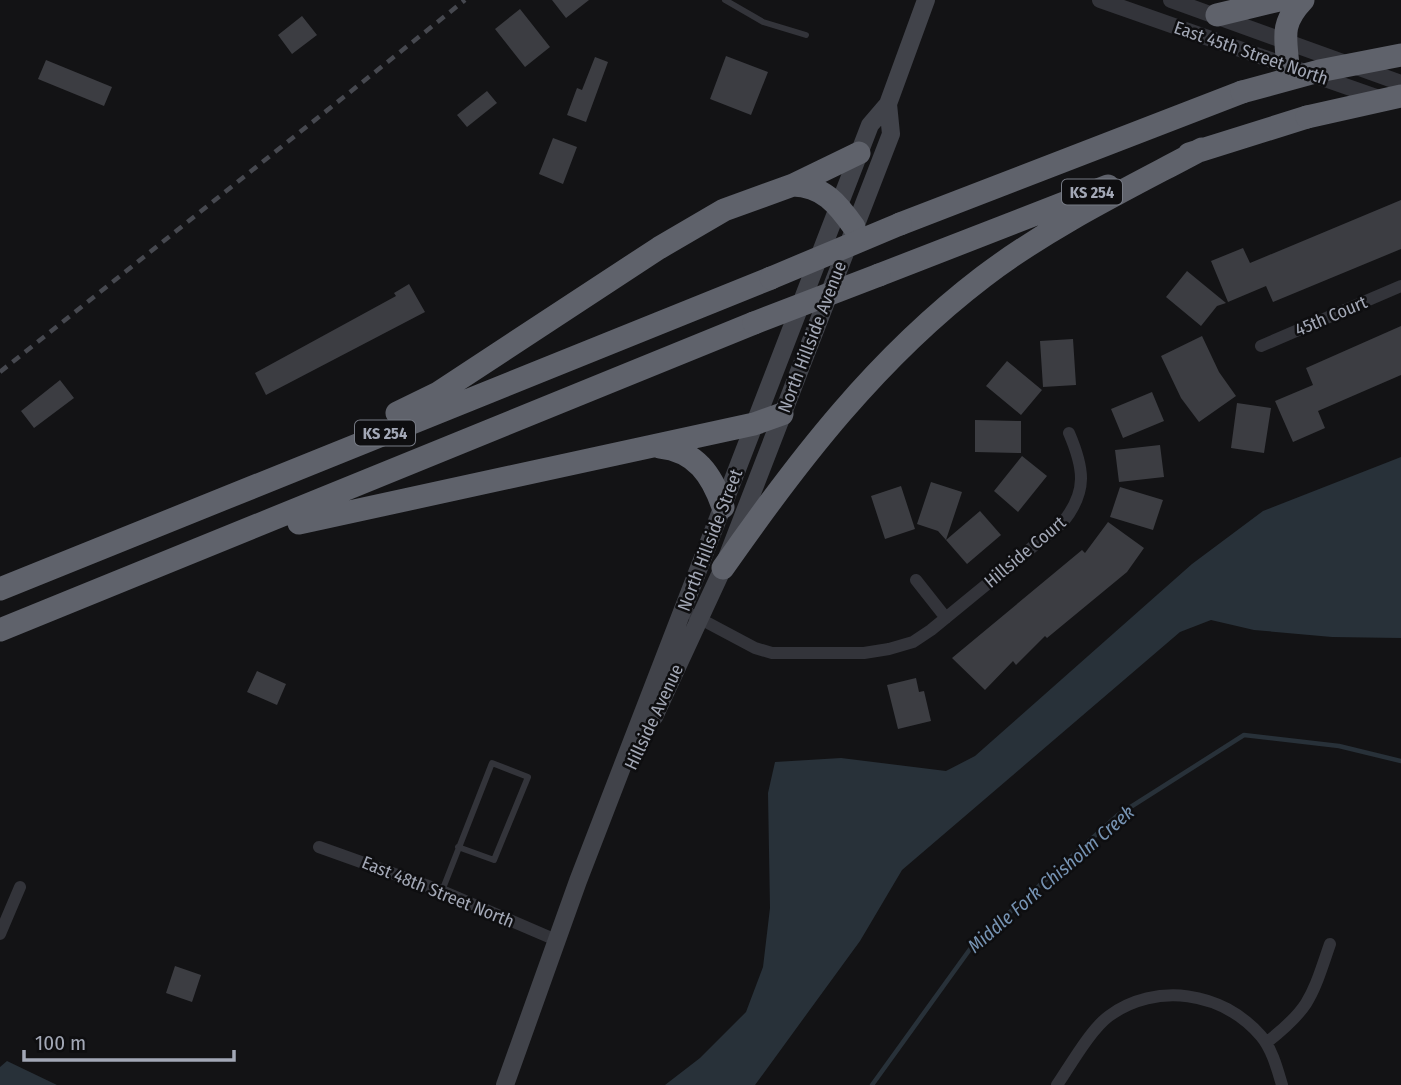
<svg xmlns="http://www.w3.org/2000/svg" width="1401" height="1085" viewBox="0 0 1401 1085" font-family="'Fira Sans Condensed',sans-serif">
  <rect width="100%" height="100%" fill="#131315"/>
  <path fill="#283139" d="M1401,457V638L1332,637L1254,630L1211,620L1180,632L902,870L860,941L755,1085H665L700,1058L746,1012L763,967L770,908L768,793L775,762L841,758L946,771L975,756L1192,564L1263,511Z
    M7,1061L57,1085H0V1067Z"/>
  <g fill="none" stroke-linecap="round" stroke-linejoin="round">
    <path stroke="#283139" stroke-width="4.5" d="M872,1085L973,945L1118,815L1244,735L1339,746L1401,761"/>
  </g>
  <path fill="#3c3d42" d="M552,0H589L566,18Z
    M520,9L550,47L525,67L495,29Z
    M302,16L317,35L292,54L278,35Z
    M726,56L768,72L751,115L710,99Z
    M595,57L608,62L586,122L567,115L577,88L582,90Z
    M46,60L112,87L104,106L38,79Z
    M487,91L497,103L467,127L457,115Z
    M553,138L577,147L563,184L539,174Z
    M1401,200V249L1273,302L1266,286L1228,302L1211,261L1243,248L1250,263Z
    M1187,271L1226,303L1217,306L1201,326L1166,297Z
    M409,284L425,312L266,395L255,373L396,296L394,293Z
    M1401,326V375L1318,411L1325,428L1293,442L1275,401L1313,385L1306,368Z
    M1202,336L1219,372L1236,396L1199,422L1181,398L1161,356Z
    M1073,339L1076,385L1043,387L1040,341Z
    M1007,361L1042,390L1021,415L986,386Z
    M60,380L74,398L34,428L21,411Z
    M1152,392L1164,421L1123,438L1111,409Z
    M1237,403L1271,408L1264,453L1231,448Z
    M975,420L1021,421V453L975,452Z
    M1160,445L1164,477L1119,482L1115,450Z
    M1022,456L1047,476L1018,512L994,491Z
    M931,482L962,492L946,540L938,531L917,524Z
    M901,486L915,529L885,539L871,496Z
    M1120,487L1163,500L1153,530L1110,517Z
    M980,511L1001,535L967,564L946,540Z
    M1108,522L1144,548L1127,572L1047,638L1045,636L1016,665L1013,661L985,690L952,658L1082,550L1085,553Z
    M257,671L286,684L277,705L247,692Z
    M916,678L919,692L924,691L931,721L898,729L887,685Z
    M175,966L201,975L192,1002L166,993Z"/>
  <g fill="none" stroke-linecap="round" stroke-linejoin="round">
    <path stroke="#33343a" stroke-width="6" d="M725,0L763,22L806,35
      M442,891L492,763L528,777L494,860L458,847"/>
    <path stroke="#33343a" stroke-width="12" d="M1261,346L1401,286
      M916,580L946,618
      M693,615L755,648L772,653H864L889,649L913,642L931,630L1063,522C1088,491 1084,468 1069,433
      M319,847L442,891L556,940
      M0,934L20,887
      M1266,1043C1311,1008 1312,996 1330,944
      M1057,1085C1070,1066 1091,1029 1109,1016C1156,982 1222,991 1261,1036C1272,1049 1277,1068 1282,1085"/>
    <path stroke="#33343a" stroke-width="16" d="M1100,0L1382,99
      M1171,0L1401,83"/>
    <path stroke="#41434a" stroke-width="18" d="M654,717L723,568L891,134L888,104
      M505,1085L578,881L870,125L888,104L926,0"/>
    <path stroke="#5f626b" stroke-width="23" d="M1217,15L1279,0
      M1288,65C1285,36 1281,23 1303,0
      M1189,154L1307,117
      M793,185C823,186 837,203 854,227
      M900,224L1242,92
      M879,275L1108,186
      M397,413L438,393L659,248L724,210L793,185L859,153
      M660,447C696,451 712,475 723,507
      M299,523L754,424L782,414
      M723,568C799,459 877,358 983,277C1050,226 1127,189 1202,149
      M0,589L771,278
      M0,630L754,323"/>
    <path stroke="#46484f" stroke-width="4.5" stroke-dasharray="9 7" stroke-linecap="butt" d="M0,372L465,0"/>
    <path stroke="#5f626b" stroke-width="23" d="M1242,92L1319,71L1401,55
      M1307,117L1401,96
      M771,278L900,224
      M754,323L879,275"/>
  </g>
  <g text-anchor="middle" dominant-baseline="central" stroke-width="5" stroke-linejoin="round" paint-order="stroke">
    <g fill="#0e0e10" stroke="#767a84" stroke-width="2">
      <rect x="1062" y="179.5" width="60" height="25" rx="5"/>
      <rect x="355" y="420.5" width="60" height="25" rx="5"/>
    </g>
    <g font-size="16" font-weight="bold" fill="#a3a8b6">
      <text x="1092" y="192">KS 254</text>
      <text x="385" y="433">KS 254</text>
    </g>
    <g font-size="18" fill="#a3a8b6" stroke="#0e0e10">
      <text transform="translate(1251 53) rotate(19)">East 45th Street North</text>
      <text transform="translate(1331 316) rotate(-23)">45th Court</text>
      <text transform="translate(812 337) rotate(-69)">North Hillside Avenue</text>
      <text transform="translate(710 540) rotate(-69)">North Hillside Street</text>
      <text transform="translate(1025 552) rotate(-40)">Hillside Court</text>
      <text transform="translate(654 717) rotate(-65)">Hillside Avenue</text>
      <text transform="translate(438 892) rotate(22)">East 48th Street North</text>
    </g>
    <g font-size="19" font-style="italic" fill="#7794b4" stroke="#0e0e10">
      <text transform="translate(1051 879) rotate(-41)">Middle Fork Chisholm Creek</text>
    </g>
  </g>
  <path d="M24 1050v10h210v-10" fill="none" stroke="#a3a8b6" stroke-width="3.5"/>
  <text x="35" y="1050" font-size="21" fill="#a3a8b6" stroke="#0e0e10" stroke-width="5" paint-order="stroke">100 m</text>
</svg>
